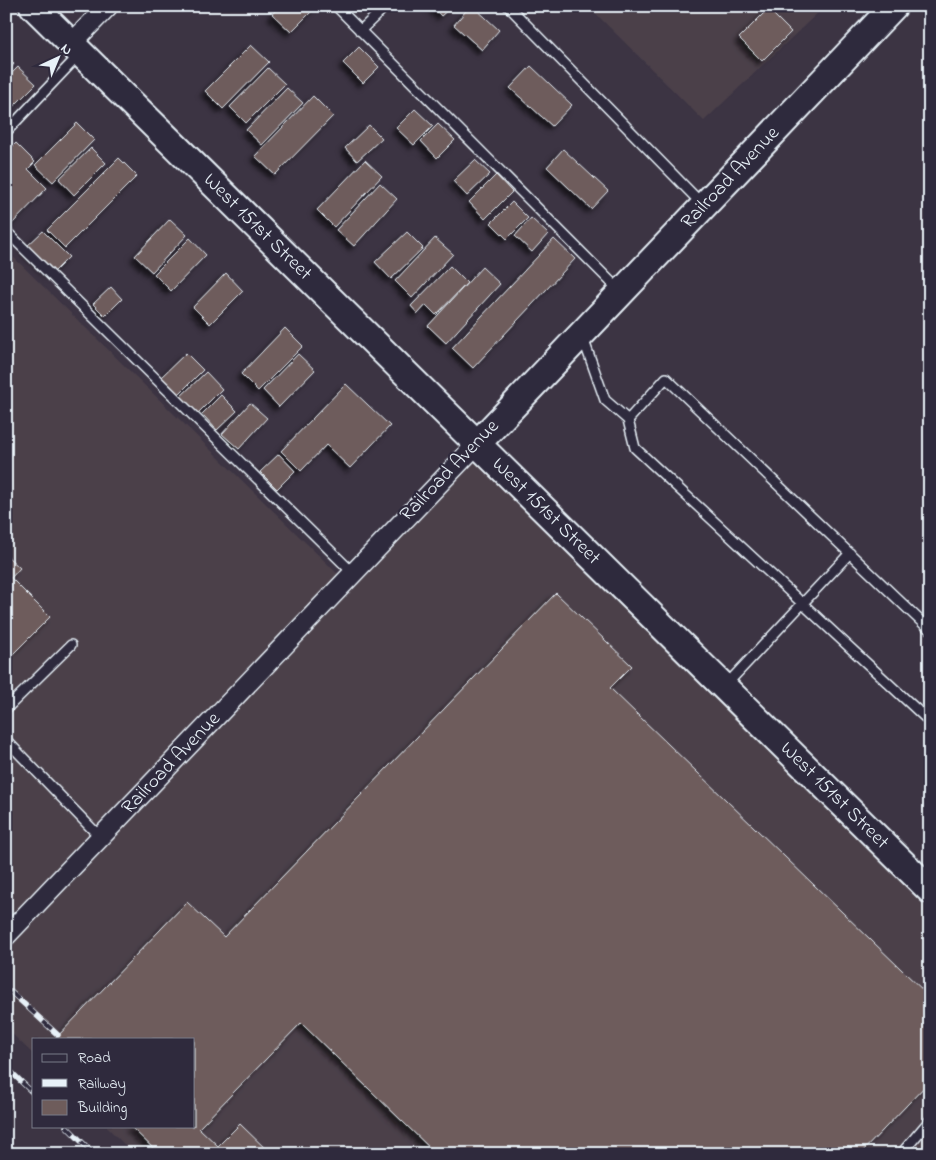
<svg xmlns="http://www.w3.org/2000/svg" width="936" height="1160" viewBox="0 0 936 1160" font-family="'Indie Flower',sans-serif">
  <defs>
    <filter id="shadow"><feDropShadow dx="-4.5" dy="4.5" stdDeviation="2.5" flood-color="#0009"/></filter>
  </defs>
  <rect width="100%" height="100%" fill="#3c3443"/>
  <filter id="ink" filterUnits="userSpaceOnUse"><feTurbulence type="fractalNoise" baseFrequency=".02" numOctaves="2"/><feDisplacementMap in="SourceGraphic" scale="10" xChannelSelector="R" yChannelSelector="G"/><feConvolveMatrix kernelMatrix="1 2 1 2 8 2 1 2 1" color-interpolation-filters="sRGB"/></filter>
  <g filter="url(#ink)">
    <path fill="#4b404a" d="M588,6H825L704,121Z
      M6,250L347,583L483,452L930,892V1154H134L106,1126H194V1039H34V1055L6,1028Z"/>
    <path fill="#6e5c5b" stroke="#e8f1f8" filter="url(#shadow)" d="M280,6H315L316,7L291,32L272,14Z
      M432,6H452L441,16Z
      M470,6H473L499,30L482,50L454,25Z
      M768,9L791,32L762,61L739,38Z
      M251,45L269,62L223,109L205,91Z
      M359,47L379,67L363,83L343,63Z
      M6,56L14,64L6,73Z
      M531,66L572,105L552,126L510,88Z
      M18,67L36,84L6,114V79Z
      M268,68L285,84L246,123L230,107Z
      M287,88L303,103L262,145L246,130Z
      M313,96L333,116L275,175L255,156Z
      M415,109L433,126L414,145L396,128Z
      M77,123L94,140L53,182L35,165Z
      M438,124L455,140L437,158L421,141Z
      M369,125L382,138L357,161L345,148Z
      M16,143L35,162L28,169L47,188L8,228L6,153Z
      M91,148L106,163L74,195L59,179Z
      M563,149L608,191L591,209L547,167Z
      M119,158L137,176L65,248L47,230Z
      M365,160L382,176L334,227L317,210Z
      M475,160L490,174L467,196L453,181Z
      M496,175L512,192L485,219L469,202Z
      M380,183L397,199L354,246L336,230Z
      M512,202L528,218L507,239L491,223Z
      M531,218L548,234L532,252L515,236Z
      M170,219L187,235L152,272L135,256Z
      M43,231L69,257L52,274L25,248Z
      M407,232L423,248L391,279L375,262Z
      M190,238L206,255L171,291L154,274Z
      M435,238L453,254L412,298L395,281Z
      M554,239L575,259L473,368L452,348Z
      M450,266L467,283L436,315L426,305L418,314L411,306Z
      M482,267L500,284L446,343L428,326Z
      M226,273L243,291L210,324L193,307Z
      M111,287L122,299L105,316L93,304Z
      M285,328L303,346L258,391L241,374Z
      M186,353L203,370L177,396L160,378Z
      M298,354L315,370L279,407L263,390Z
      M206,372L222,389L196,415L179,398Z
      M346,384L390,426L350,468L326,445L301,471L281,451Z
      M221,395L237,411L217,430L202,414Z
      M250,403L267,418L239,449L222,434Z
      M279,454L295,471L277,489L260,472Z
      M6,555L20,568L11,578L50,617L6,661Z
      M556,593L632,666L610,688L930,997V1081L860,1154H436L301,1023L199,1128L218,1146L240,1124L271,1154H159L130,1126H194V1039H55L187,902L224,937Z"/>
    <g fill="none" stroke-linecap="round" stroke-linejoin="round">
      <g stroke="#e8f1f8" stroke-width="12">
        <path id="lane" d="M336,6L620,291
          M508,6L702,204
          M360,31L386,6
          M6,132L80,54
          M6,231L353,573
          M583,338L605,400L628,420L635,448L930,722
          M628,420L666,378L930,630
          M725,686L850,553
          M6,709L71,645
          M6,740L100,837
          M901,1154L930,1120"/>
      </g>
      <g stroke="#e8f1f8" stroke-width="22">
        <g id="street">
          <path d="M71,44L108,6"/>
          <path id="s1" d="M6,936L476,445"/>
        </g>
      </g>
      <g stroke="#e8f1f8" stroke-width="30">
        <g id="secondary">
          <path id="s2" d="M33,6L930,890"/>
          <path id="s3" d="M476,445L894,6"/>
        </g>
      </g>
      <use href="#lane" stroke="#2f2a3d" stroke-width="9"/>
      <use href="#street" stroke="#2f2a3d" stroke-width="19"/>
      <use href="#secondary" stroke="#2f2a3d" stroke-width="26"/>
      <g stroke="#e8f1f8" stroke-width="5.5">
        <path id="rail" d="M11,992L58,1035
          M6,1067L34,1094
          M66,1126L94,1154"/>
      </g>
      <use href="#rail" stroke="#2f2a3d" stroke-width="4" stroke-dasharray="11" stroke-linecap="butt"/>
    </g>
  </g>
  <g text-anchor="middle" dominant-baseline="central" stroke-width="4.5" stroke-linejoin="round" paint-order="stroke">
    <g font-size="20" fill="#e8f1f8" stroke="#2f2a3d">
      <text stroke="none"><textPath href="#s3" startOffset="369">Railroad Avenue</textPath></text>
      <text stroke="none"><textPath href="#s2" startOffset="315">West 151st Street</textPath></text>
      <text transform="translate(450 471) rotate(-46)">Railroad Avenue</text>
      <text stroke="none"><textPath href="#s2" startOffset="720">West 151st Street</textPath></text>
      <text stroke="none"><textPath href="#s1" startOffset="239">Railroad Avenue</textPath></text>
      <text stroke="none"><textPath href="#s2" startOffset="1125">West 151st Street</textPath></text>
    </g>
  </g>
  <rect width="936" height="1160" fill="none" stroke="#2f2a3d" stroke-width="25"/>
  <rect x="12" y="12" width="911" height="1135" fill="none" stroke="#e8f1f8" stroke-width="2" filter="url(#ink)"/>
  <rect x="32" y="1038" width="162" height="90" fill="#2f2a3d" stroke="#797a88"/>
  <rect x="42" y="1054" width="25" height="8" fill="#2f2a3d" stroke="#797a88"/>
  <text x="78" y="1062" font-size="15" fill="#e8f1f8">Road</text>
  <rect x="42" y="1079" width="25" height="8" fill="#e8f1f8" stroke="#797a88"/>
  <text x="78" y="1088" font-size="15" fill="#e8f1f8">Railway</text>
  <rect x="42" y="1100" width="25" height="15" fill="#6e5c5b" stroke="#797a88"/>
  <text x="78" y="1112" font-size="15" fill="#e8f1f8">Building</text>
  <g transform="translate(58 58) rotate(44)" stroke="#2f2a3d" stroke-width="4" paint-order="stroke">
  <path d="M0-4L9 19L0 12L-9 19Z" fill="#e8f1f8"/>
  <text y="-8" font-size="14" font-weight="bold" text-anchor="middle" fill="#e8f1f8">N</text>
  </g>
</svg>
